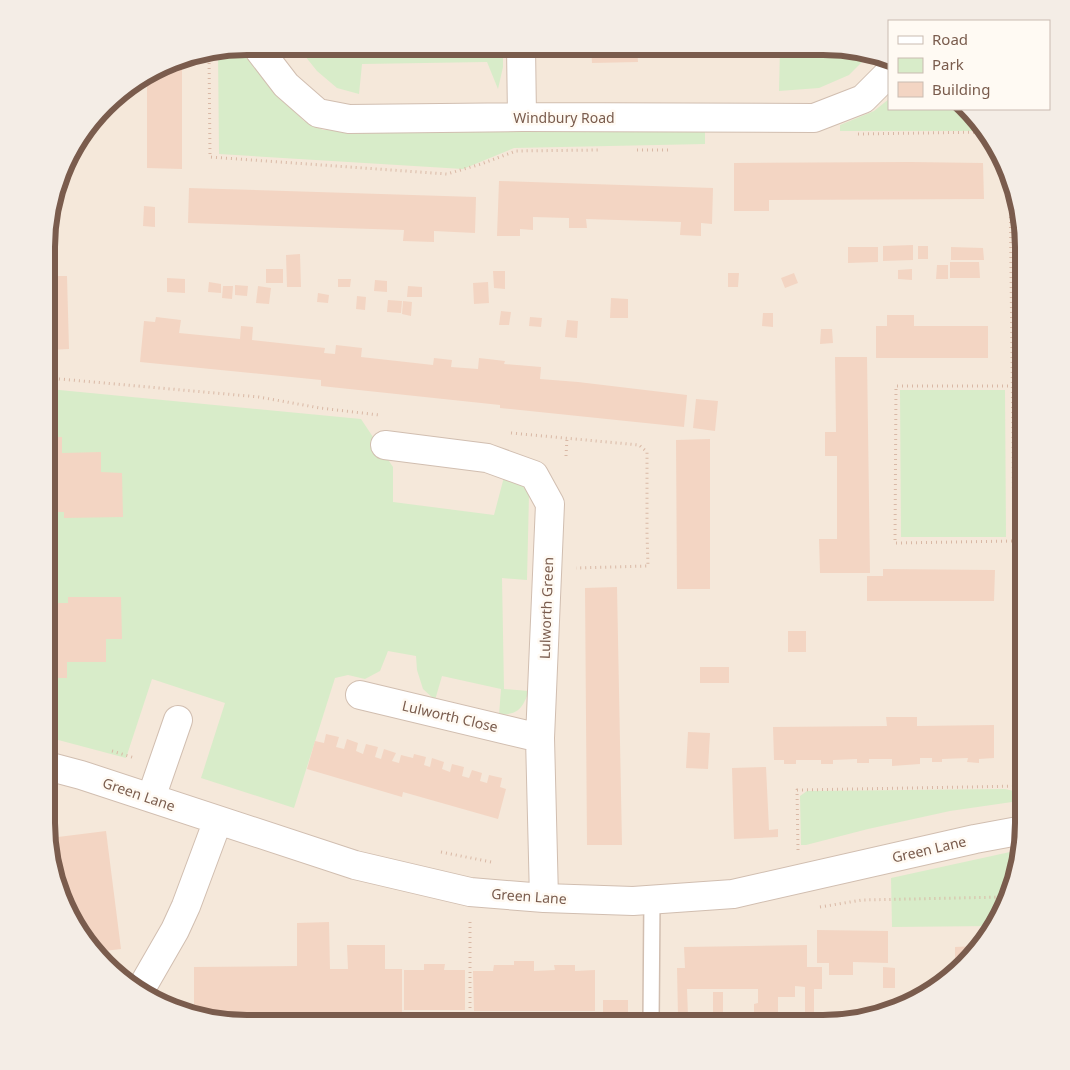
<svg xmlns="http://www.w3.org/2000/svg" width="1070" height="1070" viewBox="0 0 1070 1070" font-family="'Noto Sans',sans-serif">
  <rect width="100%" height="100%" fill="#fdf6ec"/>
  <path fill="#f5e8da" d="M247,46L849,48L889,61V109H964L982,125L1013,182L1023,234V836L997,923L945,982L888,1013L836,1023H234L158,1003L88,945L57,888L47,836L50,208L73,147L115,96L182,57Z"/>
  <path fill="#d8ecc9" d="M297,46L503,47V67L498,89L487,62L362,64L359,94L337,88L317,71Z
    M241,47L252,57L283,100L304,121L323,130H705V144L514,148L463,169L219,154L218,51Z
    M780,48H849L869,55L849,75L819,88L779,91Z
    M889,99V109H964L984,127L981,131H840V125L874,111Z
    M49,389L361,419L393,467V502L494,515L504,477L519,480L529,495L527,580L502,578L504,689L529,691C522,709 519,714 499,715L501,689L442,676L435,700L423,689L417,670L416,656L388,651L380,671L365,679L348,675L335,678L294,808L201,778L225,703L152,679L126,758L47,737Z
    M900,390H1005L1006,537H901Z
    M1005,789L1014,791L1012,802L950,811L868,829L806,845H801L800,796L807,791Z
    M1019,850L997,923L994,926L892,927L891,878Z"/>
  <path fill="#f3d5c3" d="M591,47H637L638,62L592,63Z
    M675,47H687V55H675Z
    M720,48H756V56L721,57Z
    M175,61H182V169L147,168V77Z
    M910,162L983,163L984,199L769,200V211H734V163Z
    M499,181L713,188L712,224L701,223V236L680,235L681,222L586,219L587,228H569V218L533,217V230L520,229V236H497Z
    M189,188L476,197L475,233L434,231V242L403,241L404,230L188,223Z
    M52,203H54L57,276H67L69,349L49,350L50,208Z
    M144,206L155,207V227L143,226Z
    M913,245V260L883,261V246Z
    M918,246H928V259H918Z
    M848,247H878V262L848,263Z
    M951,247L983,248L984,260H951Z
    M300,254L301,287H287L286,255Z
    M950,262H979L980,278H950Z
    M937,265H948V279H936Z
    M266,269H283V283H266Z
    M912,269V280L898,279V270Z
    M493,271H505V289L494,288Z
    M728,273H739L738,287H728Z
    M794,273L798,283L785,288L781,278Z
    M167,278L185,279V293L167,292Z
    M338,279H351L350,287H338Z
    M375,280L387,281V292L374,291Z
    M209,282L221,284V293L208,292Z
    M488,282L489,303L474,304L473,283Z
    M235,285L248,286L247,296L235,295Z
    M223,286H233L232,299L222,298Z
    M258,286L271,288L269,304L256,303Z
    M408,286L422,287V297H407Z
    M318,293L329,295L328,303L317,302Z
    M357,296L366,297L365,310L356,309Z
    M611,298L628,299V318H610Z
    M388,300L402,301L401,313L387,312Z
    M403,301L412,302L411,316L402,314Z
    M501,311L511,312L509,325H499Z
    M763,313H773V327L762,326Z
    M887,315H914V326H988V358H876V326H887Z
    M156,317L181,320L179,333L240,339L241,326L253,327L252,340L325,348L324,353L335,354L336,345L362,348L361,357L433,365L434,358L452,360L451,367L478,369L479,358L505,361L504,364L541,367L540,379L578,382L687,395L684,427L500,408V405L321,386V380L140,362L144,321L155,322Z
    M530,317L542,318L541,327L529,326Z
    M567,320L578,321L577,338L565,337Z
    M821,329H832L833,343L820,344Z
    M835,357H867L870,573H820L819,539H837V456H825V432H836Z
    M696,399L718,401L715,431L693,428Z
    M49,437H62V453L101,452V472L122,473L123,517L64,518V512H48Z
    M710,439V589H677L676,440Z
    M883,569L995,570L994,601H867V576H883Z
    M617,587L622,845H587L585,588Z
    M68,597H121L122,639H106V662H67V678H48V603H68Z
    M788,631H806V652H788Z
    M700,667H729V683H700Z
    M886,717H917V726L994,725V758L979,759V763L967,762L968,758L942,759V762H932V758H920V764L892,766V759H869V763H857V759L833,760V764H821V760H796V764H784V760H774L773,727L887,726Z
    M688,732L710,733L708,769L686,768Z
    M326,734L339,737L336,747L344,749L347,739L358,743L356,751L363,754L366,744L378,747L375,757L381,759L384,749L396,753L392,761L399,763L401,755L413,758L414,754L426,757L424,765L430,767L432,758L444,762L442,769L450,772L452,764L464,767L462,776L469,778L472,770L482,773L480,781L487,783L489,775L502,778L500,787L506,789L498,819L403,792L402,797L307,769L315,741L324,743Z
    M766,767L769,830L778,829V837L734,839L732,768Z
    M106,831L121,949L96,952L88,945L63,899L66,898L62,869L54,870L51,852L60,851L58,837Z
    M329,922L330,969H348L347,945H385V969H402V1012H330V1023H295V1012L194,1013V967L297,966V923Z
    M817,930L888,931V963L853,962V975H829V963H817Z
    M807,945V967H822V989H814V1015L805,1016V987L795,986V997H778V1021H754V1004L758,1003V989H687L688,1016L678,1017L677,968H685L684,947Z
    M977,946L955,971V947Z
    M514,961H534V971L555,970L554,965H575V971L595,970V1011H474L473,971H493L494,965H514Z
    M424,964H445L444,970H465V1010H404V970H424Z
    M883,967L895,968V988H883Z
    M713,992H723V1017L713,1016Z
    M603,1000H628V1023H603Z"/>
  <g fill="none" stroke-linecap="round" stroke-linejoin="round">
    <g stroke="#d1beb0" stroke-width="18">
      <path id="service" d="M651,1023L652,899"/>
    </g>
    <g stroke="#d1beb0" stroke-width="30">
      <path id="minor" d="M256,46L286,85L318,113L349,119L522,117L814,118L863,99L889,73
        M521,47L522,117
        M385,445L487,458L534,475L550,504L540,738L544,898
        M360,695L540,738
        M47,766L81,775L355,865L470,892L544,898L633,901L733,894L975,839L1023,830
        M151,798L178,720
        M141,989L175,930L186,906L218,820"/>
    </g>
    <path stroke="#d9b8a5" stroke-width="3" stroke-dasharray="1 4" stroke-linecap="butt" d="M209,53L210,157L447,174L481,164L516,151L598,150
      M858,134L986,132
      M637,150H668
      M1010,177L1014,541L1019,738V786L1016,801
      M49,378L259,397L320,408L379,415
      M1013,386H896L895,543L1014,541
      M511,433L639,445L647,452V534L648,566L576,568
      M566,456L567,438
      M112,751L135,758
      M798,850L797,790L1023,786
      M441,852L491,862
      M820,907L862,900L1005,897
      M470,1023V921"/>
    <use href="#service" stroke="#fff" stroke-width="15"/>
    <use href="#minor" stroke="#fff" stroke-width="28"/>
  </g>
  <g text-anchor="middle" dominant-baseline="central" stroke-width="5" stroke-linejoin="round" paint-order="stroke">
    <g font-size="14" fill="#7a5c4d" stroke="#fffaf3">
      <text x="564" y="117">Windbury Road</text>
      <text transform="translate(546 608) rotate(-88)">Lulworth Green</text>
      <text transform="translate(450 716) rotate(13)">Lulworth Close</text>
      <text transform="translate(139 794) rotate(19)">Green Lane</text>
      <text transform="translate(929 849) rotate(-13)">Green Lane</text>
      <text transform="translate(529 896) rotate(4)">Green Lane</text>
    </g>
  </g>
  <path d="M0 0H1070V1070H0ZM247 55H823A192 192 0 0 1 1015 247V823A192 192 0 0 1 823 1015H247A192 192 0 0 1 55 823V247A192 192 0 0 1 247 55Z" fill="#f4ede6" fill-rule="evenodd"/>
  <path fill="none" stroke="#7a5c4d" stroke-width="6" d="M247 55H823A192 192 0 0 1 1015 247V823A192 192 0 0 1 823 1015H247A192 192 0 0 1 55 823V247A192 192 0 0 1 247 55Z"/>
  <rect x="888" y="20" width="162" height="90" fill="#fffaf3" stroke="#cabbb1"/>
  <rect x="898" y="36" width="25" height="8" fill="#ffffff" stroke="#cabbb1"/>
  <text x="932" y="45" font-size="15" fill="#7a5c4d">Road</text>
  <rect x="898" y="58" width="25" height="15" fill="#d8ecc9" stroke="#cabbb1"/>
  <text x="932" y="70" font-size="15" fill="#7a5c4d">Park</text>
  <rect x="898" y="82" width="25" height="15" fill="#f3d5c3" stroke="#cabbb1"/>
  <text x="932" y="95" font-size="15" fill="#7a5c4d">Building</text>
</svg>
